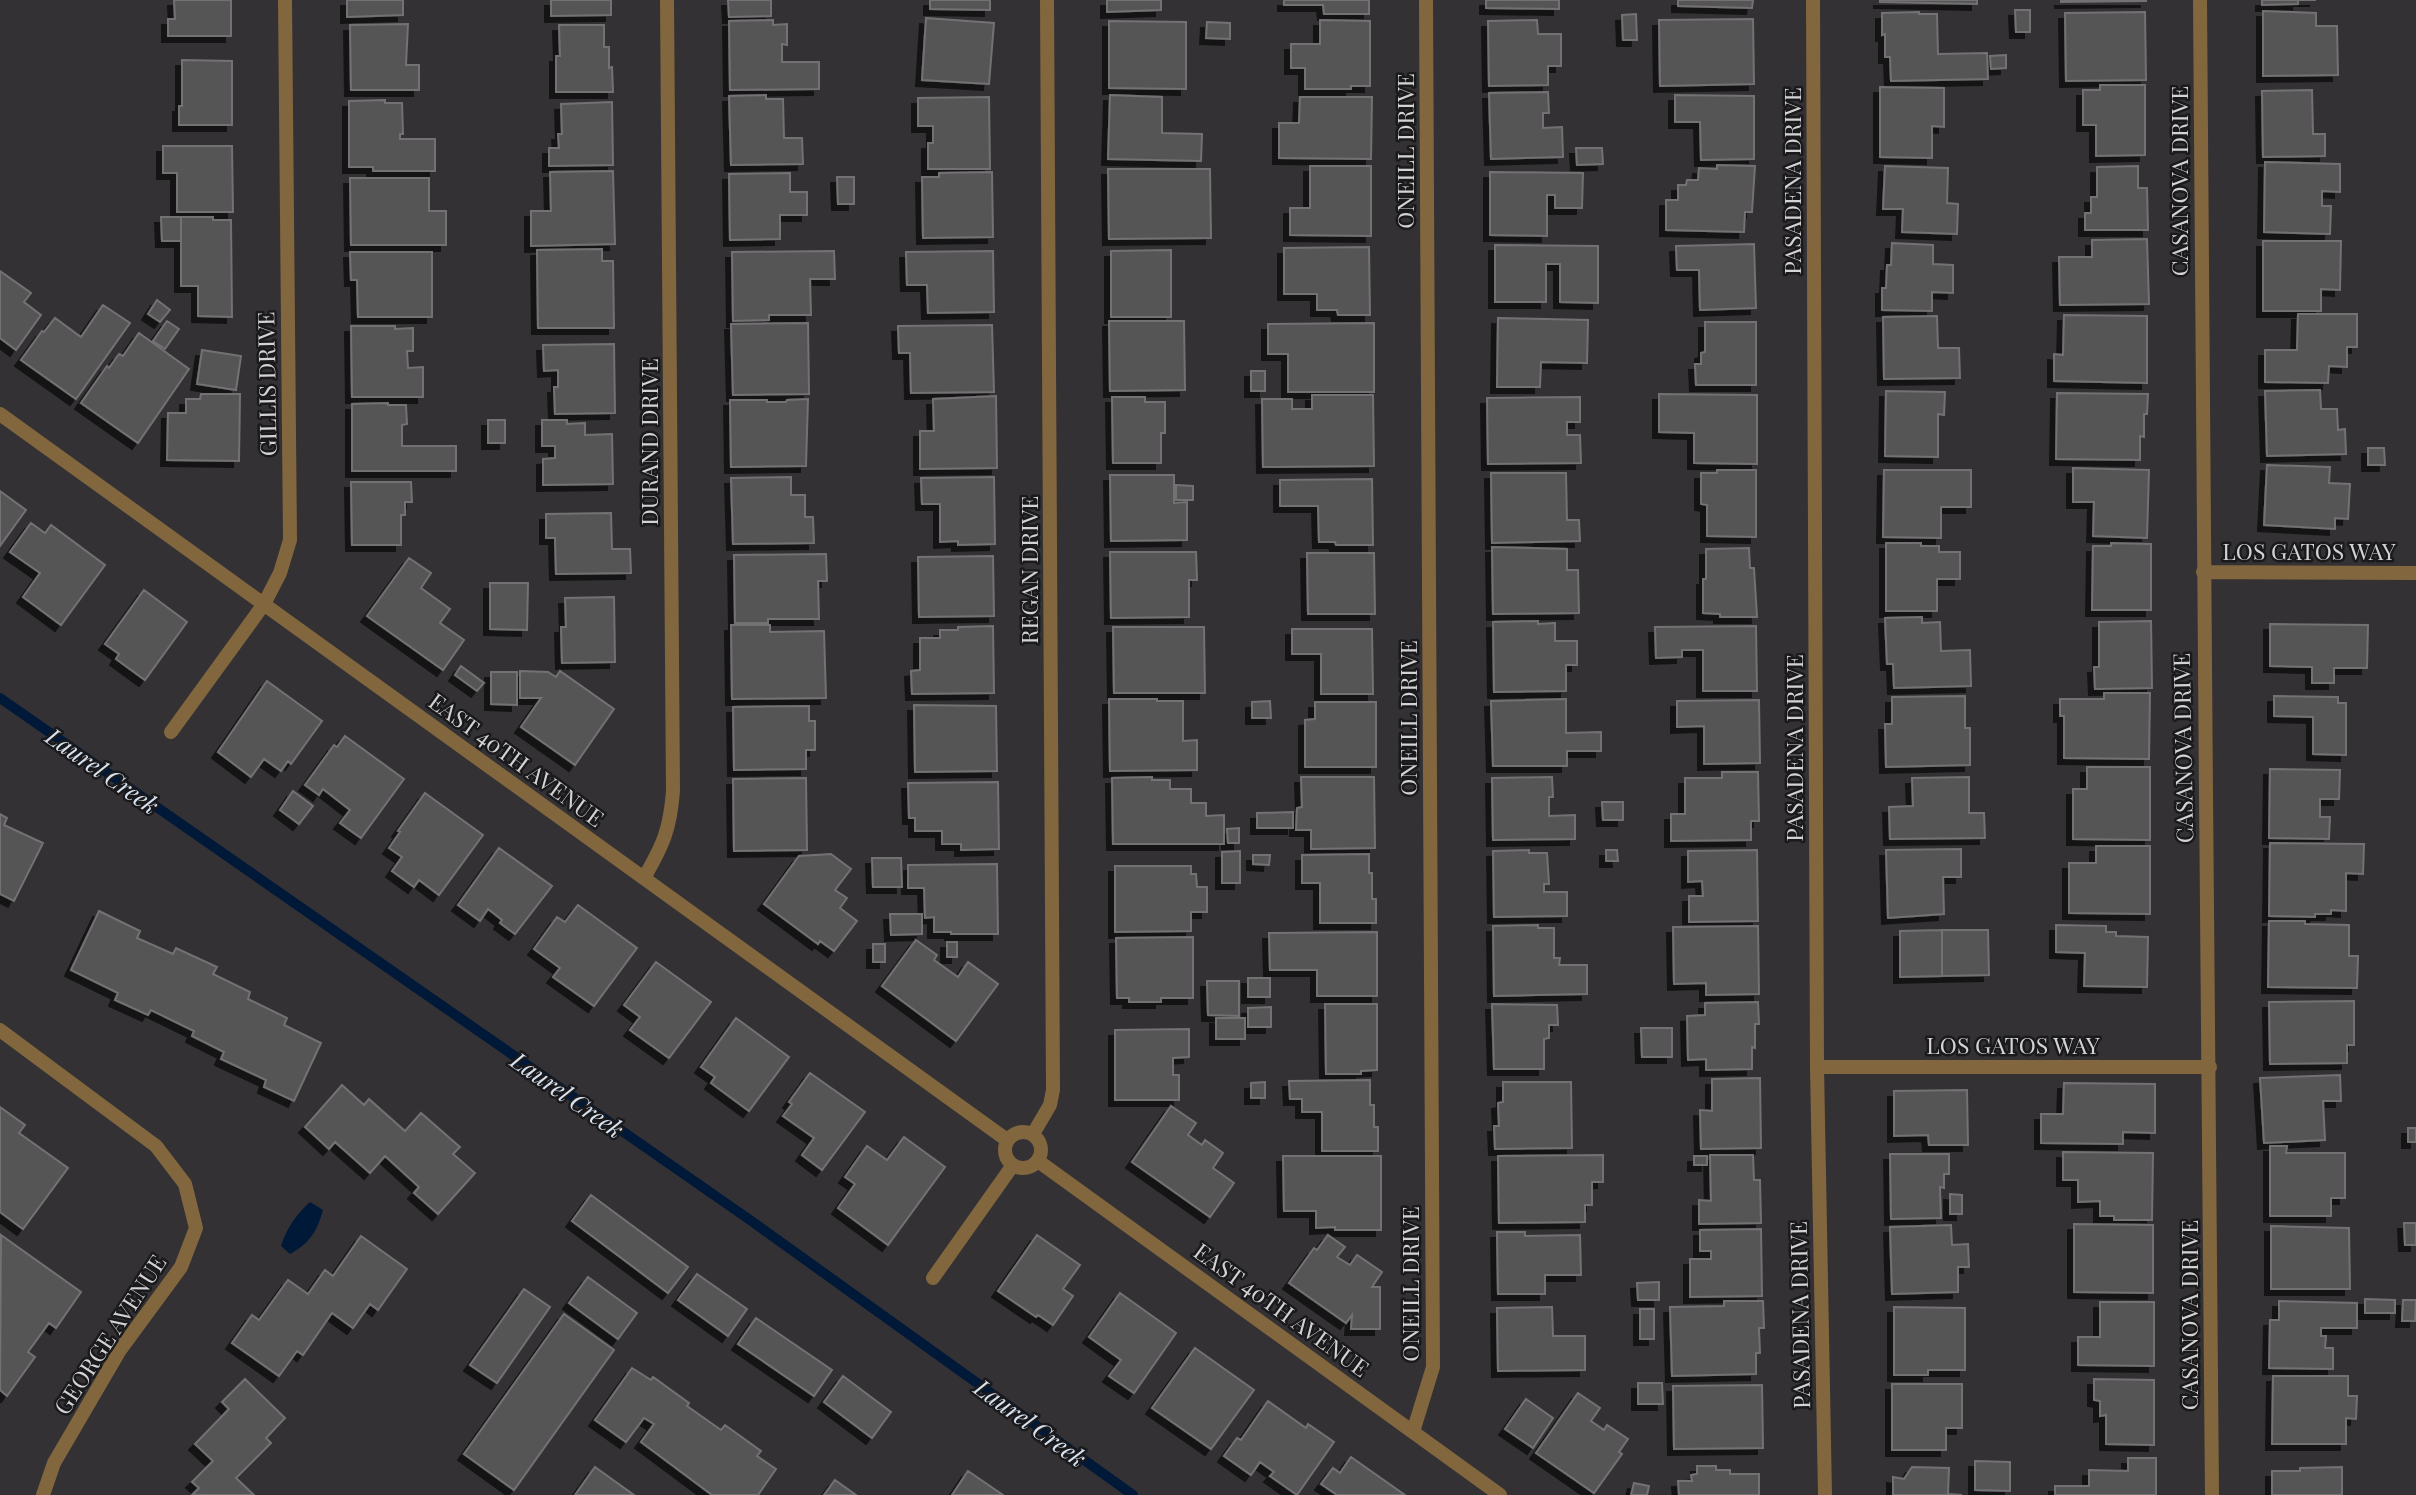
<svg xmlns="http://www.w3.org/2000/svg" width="2416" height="1495" viewBox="0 0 2416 1495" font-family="'Playfair Display',serif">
  <defs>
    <filter id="shadow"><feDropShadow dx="-6" dy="6" stdDeviation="0" flood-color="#0009"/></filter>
  </defs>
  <rect width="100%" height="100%" fill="#333134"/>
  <path fill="#001939" d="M310,1202L323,1210C317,1231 310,1243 290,1254L281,1246C287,1227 296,1215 310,1202Z"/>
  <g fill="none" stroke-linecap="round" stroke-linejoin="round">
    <path stroke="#001939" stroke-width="10" d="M0,698L750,1220L1133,1495"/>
  </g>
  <path fill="#575457" stroke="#737173" stroke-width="2" filter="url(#shadow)" d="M174,0H231V36H168V19H175Z
    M347,0H403V15L347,17Z
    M551,0H611V15L551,16Z
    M728,0H771V16L729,17Z
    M930,0H990V10L930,9Z
    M1107,0H1161V10L1107,12Z
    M1284,0H1369V14H1324L1323,5H1284Z
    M1486,0H1559V9L1486,8Z
    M1678,0H1753L1752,8L1678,6Z
    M1880,0H1977V4L1880,2Z
    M2061,0H2146V1L2061,2Z
    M2262,0H2316H2298V4L2262,5Z
    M2015,10H2030V32H2016Z
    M2263,11L2316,13V26H2337L2338,75L2263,76Z
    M1919,12V14H1937L1938,54L1987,53L1988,79L1891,81L1890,57H1885V34L1882,35V13Z
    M2145,12L2146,80L2066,81L2065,13Z
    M1636,14L1637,40H1623L1622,15Z
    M926,18L994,23L989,84L922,80Z
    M1753,19L1754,84L1660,86L1659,20Z
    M773,20V25L787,24V45L782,44V62H819V89L730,90L729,21Z
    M1320,20L1370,21V86H1351V89H1305V68H1291V44H1320Z
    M1537,20L1538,34H1561V66H1548V85L1489,86L1488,21Z
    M1109,21L1186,22V89L1109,88Z
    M1207,22L1230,23V39L1206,38Z
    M408,24L406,65H419V90H351L350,25Z
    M559,25H604V47H609V68L612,67L613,92H556V56H560Z
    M2006,55V68L1991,69L1990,56Z
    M182,60L232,61V125H179V106H182Z
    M2100,85H2145V155L2096,156V125H2083V90H2100Z
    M1880,87L1944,88V127L1932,126V158L1880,157Z
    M2312,90L2313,134H2325V156L2263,157L2262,91Z
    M1548,92L1549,113H1543V128L1562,127L1563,157L1491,159L1489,93Z
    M766,95V99H783L784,138H802L803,164L731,165L729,96Z
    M1110,95L1162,97V133L1202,134L1201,161L1108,159Z
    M1675,95L1754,96V159L1701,160L1700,122H1675Z
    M989,97L990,169H928V143H933V126H918V98Z
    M1300,97H1372L1371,159L1279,158V123H1299Z
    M385,100V103H402L403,134H400V139H435V171H373V167H349V101Z
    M612,102L613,165L549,166V148H559L558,134H562L561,104Z
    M163,146H232L233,212H177V173H163Z
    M1576,148H1602L1603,164L1577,165Z
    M2265,162L2340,164V192L2322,191V206H2331L2330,234L2264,232Z
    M1717,165L1755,166L1752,212H1745L1744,232L1666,230V200H1678V185H1686L1687,180H1698L1699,168L1717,169Z
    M1310,166H1371V236L1290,235V208H1310Z
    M1885,166L1948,168L1947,203L1958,204L1957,234L1902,232L1903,209H1883Z
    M2138,166V188H2147L2148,230H2085V213H2091V197H2097V167Z
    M1108,169H1210L1211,238L1109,239Z
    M613,171L615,244L531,246V211H551L550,172Z
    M992,172L993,237L923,238L922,177H939V173Z
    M1490,172L1583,173L1582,208H1555V195H1547V236L1490,235Z
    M790,173V192H807V215H780V239L730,240L729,174Z
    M837,177H854V204H838Z
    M350,178H429V211H446V245H351Z
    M161,217H181V241H162Z
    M181,217H213V220H231L232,317L198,316V286H181Z
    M2147,239L2149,304L2060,305L2059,257H2092V240Z
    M2263,241H2341L2340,290L2321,289V311H2263Z
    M1892,243L1933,245V264L1953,265V293L1932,292V311L1882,310V288H1886L1887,265H1891Z
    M1754,244L1756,308L1700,310L1699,270H1677L1676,246Z
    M1495,245L1598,246V303L1560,302V264H1546V302H1495Z
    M1369,247L1370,315H1338L1337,310H1317V294H1284V248Z
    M602,249V261H613L614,328H538L537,250Z
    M1171,250V317H1111V251Z
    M834,251L835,279H810L811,315H769V320L733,321L732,252Z
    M993,251L994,312L928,313L927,285H907L906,252Z
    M350,252H432V317H358L357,280H351Z
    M0,271L31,293L24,302L41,315L16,350L0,338Z
    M157,300L170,310L160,322L148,314Z
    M103,305L130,323L76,399L21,360L42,331L44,332L55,318L81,337Z
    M2298,314H2357V347H2347V367L2329,366L2328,383L2265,382V350H2297Z
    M2064,315L2147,316V383L2054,381V354L2063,355Z
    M1937,316L1938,348H1959L1960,378L1884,379L1883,317Z
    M1498,318L1588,320L1587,363L1541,362L1540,387H1497Z
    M167,321L179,329L165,349L153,341Z
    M1109,321H1184L1185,390L1110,391Z
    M1705,322H1756V385H1696L1695,364H1701V353L1705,352Z
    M808,323L809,394L733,395L731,324Z
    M1374,323V392H1288V354H1268V324Z
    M992,325L994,392L911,393L910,353H899L898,326Z
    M351,326H395V329L413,328V351H407L408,368L423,367V397H352Z
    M139,333L189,369L138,443L81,403L107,366L109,368L119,354L123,356Z
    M614,344L615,413L555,414L554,387H558V370L544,371L543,345Z
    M202,350L241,356L236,390L197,384Z
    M1251,371H1265V391H1251Z
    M2320,390L2321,409H2337L2338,430L2345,429L2346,454L2267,456L2265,391Z
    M1886,391L1945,392L1944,415L1938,414V457L1885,456Z
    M2057,393L2148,394L2147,414H2144V437L2140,436V460L2056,459Z
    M201,394H240L239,461L167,460L168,413H186V399H200Z
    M1659,394L1757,395V464L1694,463V433L1659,432Z
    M1312,395H1373L1374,466L1263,467L1262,399H1292V409H1312Z
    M996,396L997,468L920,469V431H934L933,399Z
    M1112,397H1145V402H1165V433H1161V463H1113Z
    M1580,397V422H1567V435H1580L1581,463L1488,464L1487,398Z
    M808,399L806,466L731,467L730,400H767V402H786L787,400Z
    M388,403V405H406L407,424L402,425V446H456V471H352V404Z
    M488,420H505V443H488Z
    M542,420H567V424L585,423V435L612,434L613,484L543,485V459L555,458V446H542Z
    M2368,448H2384L2385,465H2368Z
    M2267,465L2330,467L2329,483L2350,484L2348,519L2335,518V529L2264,525Z
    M2073,468L2149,470L2147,538L2093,536L2094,502H2073Z
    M1717,470H1756V537L1707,536V505L1701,504V473H1717Z
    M1884,470H1971V507H1941V538L1883,537Z
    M1491,473H1566L1567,520H1579L1580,541L1492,543Z
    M1110,475H1174V503L1187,502V540L1111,541Z
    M791,477V495H805V517H813L814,543L733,544L731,478Z
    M994,477L995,544L958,545V541L940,542V504H922L921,478Z
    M1372,479L1373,545H1336L1335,542H1319L1318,506H1280V480Z
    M351,482H411L412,502H405V515H401V545H352Z
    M1176,485L1193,486V500H1176Z
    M0,491L26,510L0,546Z
    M611,513L612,549H630L631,573L556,574L555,538H546V514Z
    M31,523L45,533L51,525L105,565L61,625L23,597L40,573L10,552Z
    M1886,543H1921V546H1939V552H1960V579H1937V611H1886Z
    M2111,543L2151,544V610H2092L2093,546H2111Z
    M1492,547L1567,549V570H1578L1579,613L1493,614Z
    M1749,548L1750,568H1754L1757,617H1720V614L1703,613V579H1706V549Z
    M1110,552H1196L1197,580H1189V617L1111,618Z
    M1307,553H1374L1375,614H1308Z
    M826,554L827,581H818L819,619H768V623H735L734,555Z
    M993,556L994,616L919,617L918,557Z
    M409,558L431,573L421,588L450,609L440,623L464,640L443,670L367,616Z
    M490,583H528L527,630L490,629Z
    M144,590L187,622L145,680L116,659L119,654L105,644Z
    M614,597L615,662L562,663L561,627H566L565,598Z
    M1922,617V623L1940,622L1941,651L1970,650L1971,686L1894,688L1893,664H1887L1885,618Z
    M1538,621V624L1555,623V641H1577V665H1566V691L1494,692L1493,622Z
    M2151,621L2152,688L2095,689L2094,667H2099V622Z
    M2270,624L2368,625L2367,668H2334V683H2312V667L2270,666Z
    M731,625H770V632L824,631L826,698L732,699Z
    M993,626L994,693L912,694L911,671L920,670V638H940V630H958V627Z
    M1756,626L1757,691H1703V650H1682V657L1656,658L1655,627Z
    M1113,627H1204L1205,693H1114Z
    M1292,629H1372L1373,694H1321V654H1292Z
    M461,666L484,683L477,691L455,675Z
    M520,671L548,672L556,677L560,671L614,709L575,765L521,727L541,698H520Z
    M491,672H517V705L491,704Z
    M267,681L322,721L291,764L288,761L281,771L264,759L251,777L218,752Z
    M2104,693H2150L2149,759L2064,758V716H2060V699H2104Z
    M1965,696V728H1970V765L1886,767L1885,724H1892V697Z
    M2274,696L2338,697V703H2346V755L2313,754V717L2274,716Z
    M1109,699H1157V701H1183V741L1197,740V770L1110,771Z
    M1566,699V733L1601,732V751H1567V766H1493L1491,701Z
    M1759,700L1760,763L1704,764V726L1677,727V701Z
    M1270,701L1271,718H1252V702Z
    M1315,702H1376V767H1305V720L1315,719Z
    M914,705L996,706L997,771L915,772Z
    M809,706V721H815V750H806V769L734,770L733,707Z
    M345,736L404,779L361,838L340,823L350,810L323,789L319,795L305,785L334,745L337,747Z
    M2087,767H2150V840L2073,839V789H2087Z
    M2270,769L2340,770L2339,799H2320V817H2330L2329,839L2269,838Z
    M1722,772H1758L1759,821H1751V840L1671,841V814H1685V778H1722Z
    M1152,777V780H1170V789H1191V803H1206V816L1224,815V844H1113L1112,778Z
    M1301,777H1374L1375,848L1311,849V830H1296L1297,808L1302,807Z
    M1552,777L1553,797H1549V816L1575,815V839L1493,840L1492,778Z
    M1969,777V813H1984L1985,838L1890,839L1889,807L1913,806L1912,778Z
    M806,778L807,850L734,851L733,779Z
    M998,782L999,849L961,850V844H942V831H915V818H909L908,783Z
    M293,791L313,806L299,824L280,810Z
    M425,793L483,835L439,895L419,880L414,887L392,871L402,857L389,848L400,832L398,831Z
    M1602,802H1623V820H1603Z
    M1293,812V828H1257V813Z
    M0,814L7,818L4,825L43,843L14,901L0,894Z
    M1239,828V843H1228L1227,829Z
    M2270,843L2364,844L2363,874L2346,873V911L2331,910V914H2315V917L2269,916Z
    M2096,846H2150V914L2069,913V863H2096Z
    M499,848L552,886L515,934L500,923L502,920L488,909L480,921L458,905Z
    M1961,849V877H1943L1944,914L1888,918L1886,850Z
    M1529,850V853H1547L1549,884H1544V892H1567V916L1494,917L1493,851Z
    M1606,850H1617L1618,861H1606Z
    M1757,850L1758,921L1689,922V896H1703L1702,881L1688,882V851Z
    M1240,851V883H1222V852Z
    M831,854L851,869L835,890L847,898L840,908L857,921L834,951L820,941L818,944L764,904L799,856Z
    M1369,854V873H1372V899H1376V923H1320V883H1302V855Z
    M1253,855H1270L1269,865L1253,864Z
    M872,858H901L902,887H873Z
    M997,864L998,934H951V932H934V917L925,918L924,888H908V865Z
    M1115,866H1191V874H1196L1197,887H1207V912H1191V931L1115,932Z
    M578,905L637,948L594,1006L553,977L560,968L534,949L557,917L565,922Z
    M99,911L140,931L137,938L173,954L176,948L217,967L213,974L250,992L248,999L287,1018L284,1025L321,1043L294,1101L264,1087L266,1080L221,1059L224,1052L192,1036L194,1031L151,1010L148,1015L115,1000L118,993L71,970Z
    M890,914H922V934L891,935Z
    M2269,921H2305V924L2349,925V956H2358L2357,988L2268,987Z
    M1538,925V928H1554V958H1560L1559,965H1587V994L1494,996L1493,926Z
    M2056,925L2106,926V932H2116V936L2148,937L2147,987L2084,986L2085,953L2056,952Z
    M1758,926L1759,994L1706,995V983L1674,984L1673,927Z
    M1942,930V976L1900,977V931Z
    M1942,930H1988L1989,975L1942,976Z
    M1377,932V996H1317V970H1270L1269,933Z
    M1193,937V998H1161V1002H1129V998H1117L1116,938Z
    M916,940L937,955L934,960L958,977L968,962L998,984L956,1041L882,986Z
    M947,942H957V957H947Z
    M873,944H885V962H873Z
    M656,962L711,1002L669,1058L630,1030L640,1017L624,1005Z
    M1248,978H1270V997H1248Z
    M1207,981H1239V1016L1208,1015Z
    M2354,1001V1045H2347V1063L2270,1064L2269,1002Z
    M1758,1002L1759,1024H1755V1048L1752,1047V1069L1706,1070V1059L1688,1060L1687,1016L1705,1015V1003Z
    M1325,1004H1377V1070L1361,1071V1074H1326Z
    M1492,1004L1557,1005L1558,1025H1549V1038L1544,1039V1069H1494Z
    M1271,1007V1027H1248V1008Z
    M736,1018L789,1057L749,1111L711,1083L715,1077L701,1067Z
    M1216,1018H1245V1039H1216Z
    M1641,1028H1672V1057H1642Z
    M1189,1029V1057L1173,1058V1075H1179V1100H1115V1030Z
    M810,1073L865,1112L822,1170L802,1155L814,1138L783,1116L792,1104L789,1102Z
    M2340,1075L2341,1101H2323L2325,1140L2264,1143L2260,1078Z
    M1760,1078L1761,1148L1701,1149L1700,1110L1712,1111V1079Z
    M1370,1080V1105H1374V1127H1378V1151H1322V1112H1302V1099H1290L1289,1081Z
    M1265,1082V1098H1251V1083Z
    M1503,1082H1571L1572,1148L1495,1149L1494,1126H1499L1498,1103L1503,1102Z
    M2064,1083L2155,1084V1133L2123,1132V1144L2041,1143V1114H2063Z
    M342,1085L364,1105L369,1099L405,1131L421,1113L460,1147L453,1154L475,1173L438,1214L414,1193L419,1187L385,1156L370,1173L335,1142L329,1149L305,1127Z
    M1967,1090L1968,1145H1929L1928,1135L1894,1136V1091Z
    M1171,1106L1196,1123L1188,1135L1202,1145L1205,1140L1223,1153L1213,1168L1234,1183L1210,1217L1132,1162Z
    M0,1107L25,1125L19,1133L68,1168L23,1229L0,1212Z
    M2408,1128H2416V1142H2408Z
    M904,1137L945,1167L888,1245L838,1208L855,1184L845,1177L867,1146L887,1160Z
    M2270,1146H2287L2286,1153H2345V1198H2331V1216H2270Z
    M2063,1152L2153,1153L2152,1220H2114V1216H2100V1201L2078,1202V1180H2063Z
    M1890,1154H1949V1174H1944V1188L1940,1187L1941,1218L1891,1219Z
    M1603,1155V1182H1592V1205H1585V1222L1499,1223L1498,1156Z
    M1710,1155H1753L1754,1180H1760L1761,1223L1699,1224V1200L1711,1201Z
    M1283,1156H1381V1230H1335V1227L1316,1228V1211H1284Z
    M1694,1156H1707V1165H1694Z
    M1950,1194L1962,1195V1214H1950Z
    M591,1195L688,1267L668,1293L572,1221Z
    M2404,1223H2416V1245H2405Z
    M2074,1224L2153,1225V1293L2074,1292Z
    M1951,1225L1952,1245L1968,1244L1969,1267H1958V1292L1892,1294L1890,1227Z
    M2271,1226L2349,1228L2350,1289H2271Z
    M1761,1229L1762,1296L1690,1297V1259H1711V1251H1700V1230Z
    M1497,1232H1525V1236L1580,1235L1581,1275H1545V1294H1498Z
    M1,1235L81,1292L56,1328L49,1323L28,1352L35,1357L7,1396L0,1390Z
    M1037,1235L1080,1265L1063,1289L1073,1296L1053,1325L1038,1315L1036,1317L998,1291Z
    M1328,1235L1345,1247L1337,1257L1350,1265L1357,1255L1382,1272L1372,1287H1380V1329H1351L1352,1315L1346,1323L1289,1283L1314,1248L1317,1250Z
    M361,1236L407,1269L378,1310L370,1304L353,1328L332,1313L303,1355L297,1351L279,1376L232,1343L252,1315L259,1320L288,1280L308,1294L325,1270L333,1276Z
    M697,1274L747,1309L728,1336L678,1300Z
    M588,1277L637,1313L618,1339L569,1303Z
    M1659,1282V1300H1638L1637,1283Z
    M524,1289L550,1307L497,1383L470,1365Z
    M1120,1293L1176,1333L1134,1393L1109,1376L1121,1360L1089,1337Z
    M2365,1299L2395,1300V1313H2365Z
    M2403,1300H2416L2415,1321H2402Z
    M1724,1301H1763L1764,1328H1759L1760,1353H1756V1374L1672,1376L1670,1307L1724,1306Z
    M2279,1301L2357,1303V1328H2321V1336H2326L2325,1348H2333V1369L2269,1368L2270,1320H2279Z
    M2100,1302H2154V1366L2078,1365V1337H2100Z
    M1552,1307L1553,1336H1585V1370L1498,1371L1497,1308Z
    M1894,1307L1965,1308V1370H1928V1375H1894Z
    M1640,1309H1654V1339H1640Z
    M564,1314L614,1350L514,1490L464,1454Z
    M756,1318L832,1370L814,1396L738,1344Z
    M1195,1348L1254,1390L1211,1449L1152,1408Z
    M632,1368L651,1380L653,1377L689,1403L687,1406L721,1430L725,1425L761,1451L757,1456L776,1469L758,1495H712L641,1442L654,1424L644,1418L626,1442L595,1420Z
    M843,1376L891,1412L872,1438L824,1402Z
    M2273,1376H2348V1396H2357L2356,1419L2346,1418V1444H2272Z
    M245,1379L285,1418L266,1438L271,1443L236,1478L254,1495H192L199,1488L192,1482L213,1461L195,1444L229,1409L222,1402Z
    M2094,1379L2154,1380V1445L2106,1444V1415L2100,1416V1401L2094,1400Z
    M1638,1383H1662L1663,1404H1638Z
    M1892,1384H1962V1428H1946V1450H1892Z
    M1762,1385L1763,1448L1674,1449L1673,1386Z
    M1578,1393L1600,1408L1591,1421L1604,1430L1607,1425L1628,1439L1619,1452L1622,1454L1594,1493L1536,1453Z
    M1526,1399L1553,1418L1533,1448L1505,1429Z
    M1268,1401L1306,1428L1308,1424L1334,1442L1297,1495L1270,1476L1274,1472L1260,1462L1251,1475L1224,1456L1237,1438L1241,1440Z
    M1351,1457L1405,1495H1337L1321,1484L1333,1468L1340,1473Z
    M2128,1458H2156V1495H2055V1486H2089V1470L2128,1471Z
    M1975,1461L2010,1462V1491L1975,1490Z
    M1697,1466H1716V1470H1730V1474H1759V1495H1679L1678,1481H1692L1691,1475L1697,1474Z
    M595,1467L634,1495H575Z
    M1912,1467L1949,1468L1948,1494L1962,1495H1893V1477L1904,1479Z
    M2342,1467V1495H2272V1471H2300V1468Z
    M968,1471L1003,1495H952Z
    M835,1480L856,1495H824Z
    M1634,1483L1649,1486L1647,1495H1631Z"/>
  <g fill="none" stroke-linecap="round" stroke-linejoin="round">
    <path stroke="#82673e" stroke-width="14" d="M1813,0L1817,1067L1825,1495
      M2200,0C2202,498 2209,997 2212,1495
      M0,414L1007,1140
      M2203,572L2416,573
      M171,732L264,604L280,573L290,540L285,0
      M644,878C663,845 670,830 673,791L667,0
      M0,1030L156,1146L185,1184L196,1228L181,1267L120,1350L54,1463L43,1495
      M1817,1067H2210
      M1005 1150a18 18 0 1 1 36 0a18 18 0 1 1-36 0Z
      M1033,1134L1050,1105L1053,1090L1047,0
      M1038,1161L1500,1495
      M933,1278L1013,1165
      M1413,1432L1433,1367L1426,0"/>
  </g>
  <g text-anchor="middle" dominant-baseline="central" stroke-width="5" stroke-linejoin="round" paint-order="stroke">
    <g font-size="23" fill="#d3d2d4" stroke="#1a191b">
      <text transform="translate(1404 151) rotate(-90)">ONEILL DRIVE</text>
      <text transform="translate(1791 181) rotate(-90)">PASADENA DRIVE</text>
      <text transform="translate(2178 181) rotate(-90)">CASANOVA DRIVE</text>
      <text transform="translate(266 384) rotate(-91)">GILLIS DRIVE</text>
      <text transform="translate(648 442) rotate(-90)">DURAND DRIVE</text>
      <text x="2309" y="550">LOS GATOS WAY</text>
      <text transform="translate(1028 570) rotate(-90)">REGAN DRIVE</text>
      <text transform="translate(1407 718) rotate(-90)">ONEILL DRIVE</text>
      <text transform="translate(1793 748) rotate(-90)">PASADENA DRIVE</text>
      <text transform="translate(2182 748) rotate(-91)">CASANOVA DRIVE</text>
      <text transform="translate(517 759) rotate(36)">EAST 40TH AVENUE</text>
      <text x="2013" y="1044">LOS GATOS WAY</text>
      <text transform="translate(1409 1284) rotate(-90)">ONEILL DRIVE</text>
      <text transform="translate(1282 1309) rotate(36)">EAST 40TH AVENUE</text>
      <text transform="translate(1799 1315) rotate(-91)">PASADENA DRIVE</text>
      <text transform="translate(2188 1315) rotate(-90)">CASANOVA DRIVE</text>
      <text transform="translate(109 1334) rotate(-57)">GEORGE AVENUE</text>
    </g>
    <g font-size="24" font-style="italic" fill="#d7e3f1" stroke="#1a191b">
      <text transform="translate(103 770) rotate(35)">Laurel Creek</text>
      <text transform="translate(568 1094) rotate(35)">Laurel Creek</text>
      <text transform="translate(1031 1422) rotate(36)">Laurel Creek</text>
    </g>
  </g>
</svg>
